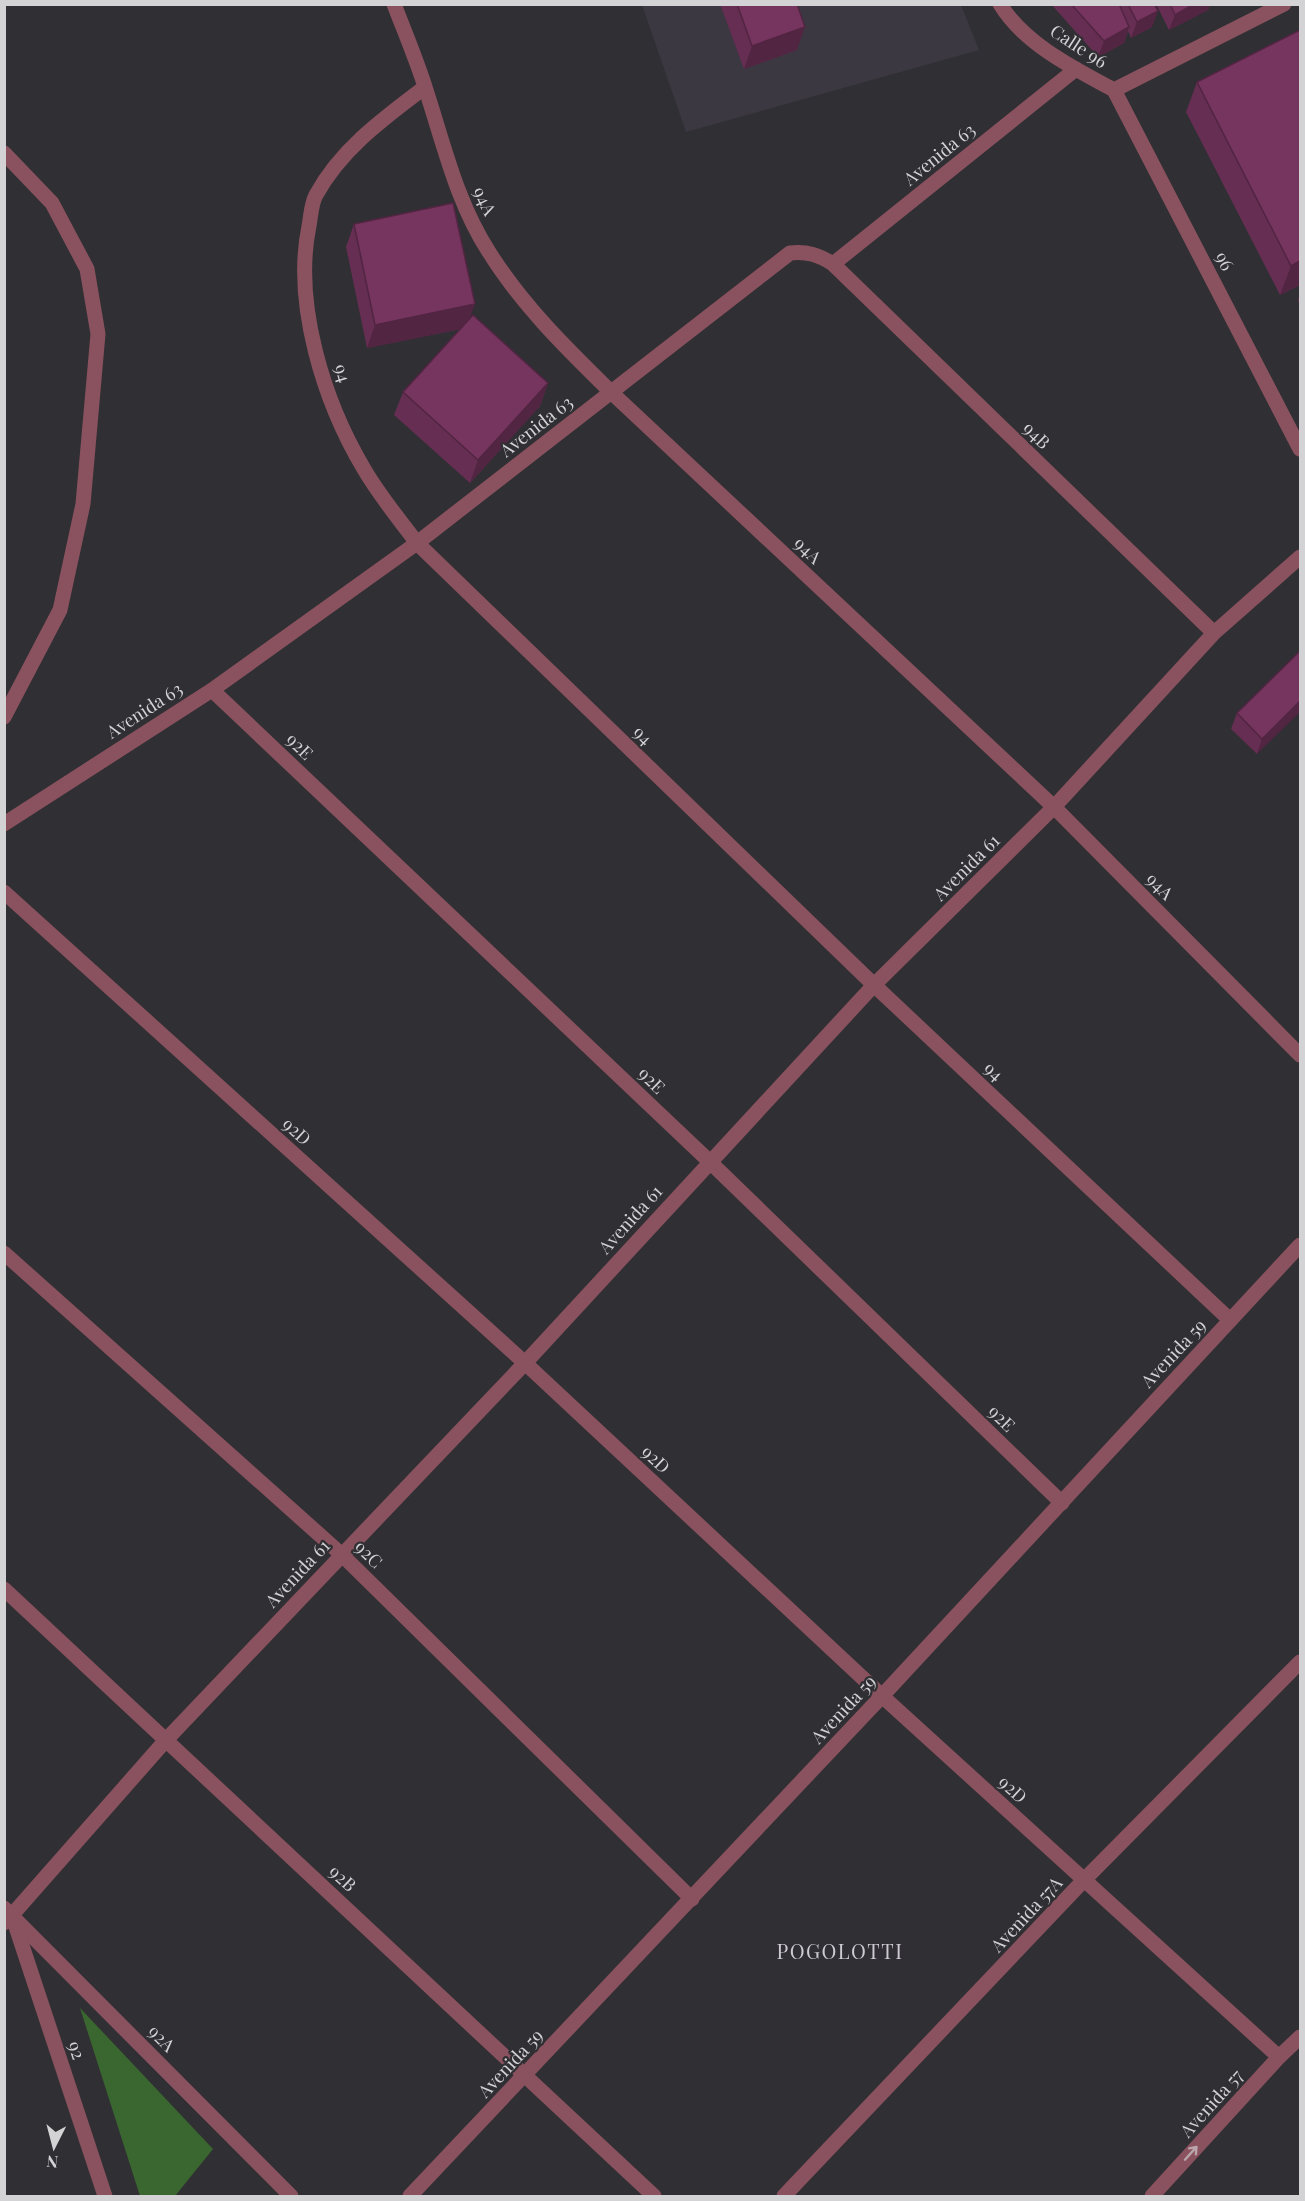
<svg xmlns="http://www.w3.org/2000/svg" width="1305" height="2201" viewBox="0 0 1305 2201" font-family="'Playfair Display',serif">
  <rect width="100%" height="100%" fill="#302f34"/>
  <path fill="#3b3842" d="M642,5H961L979,50L686,132Z"/>
  <path fill="#3a672f" d="M80,2008L213,2149L175,2196H140Z"/>
  <g fill="none" stroke-linecap="round" stroke-linejoin="round">
    <path stroke="#89525e" stroke-width="15" d="M394,4C405,33 417,61 426,90C444,145 457,203 489,252C522,305 567,349 612,393L1054,807L1300,1055
      M1000,4C1024,44 1075,69 1114,90
      M425,87C384,118 341,149 316,195C311,204 311,216 309,226C293,304 324,402 364,469C379,495 399,519 417,543L874,985L1230,1320
      M1114,90L1300,449
      M1114,90L1284,4
      M4,153L52,203L87,269L98,334L83,504L60,610L4,717
      M833,264L1076,69
      M212,690L709,1161L1062,1503
      M4,824L212,690L417,543L790,253C807,251 819,255 833,264L1214,633
      M4,892L525,1363L882,1696L1279,2057
      M4,1253L341,1554L692,1899
      M4,1589L654,2196
      M4,1908L291,2196
      M12,1915L166,1740L525,1363L874,985L1054,807L1214,633L1300,557
      M784,2196L1084,1880L1300,1662
      M1152,2196L1279,2057L1300,2037"/>
    <path stroke="#89525e" stroke-width="15" d="M4,1923L12,1915L105,2196
      M410,2196L882,1696L1300,1245"/>
  </g>
  <path fill="#652e52" d="M720,4H797V50L744,69Z
    M1051,4H1154L1152,27L1131,38L1128,31L1124,43L1098,57Z
    M1156,4H1210L1208,10L1169,30Z
    M1300,30V285L1280,295L1186,112L1197,82Z
    M354,224L469,320L548,383L540,406L470,483L394,415L403,392L461,329L367,348L346,247Z
    M1300,293V306L1298,301Z
    M1300,651L1257,754L1231,729L1237,713Z"/>
  <path fill="#522542" d="M1194,4H1210L1208,10L1169,30L1175,15Z
    M1158,11L1152,27L1131,38L1137,22Z
    M805,27L797,50L744,69L752,46Z
    M1129,27L1124,43L1098,57L1104,41Z
    M1300,261V285L1280,295L1291,266Z
    M475,304L466,328L367,348L375,325Z
    M548,383L540,406L470,483L478,460Z
    M1300,701V712L1257,754L1262,739Z"/>
  <path fill="#75355f" stroke="#522542" stroke-width="1.5" d="M737,4H797L805,27L752,46Z
    M1071,4H1119L1129,27L1104,41Z
    M1128,4H1154L1158,11L1137,22Z
    M1170,4H1194L1175,15Z
    M1300,30V261L1291,266L1197,82Z
    M453,203L475,304L375,325L354,224Z
    M473,315L548,383L478,460L403,392Z
    M1300,651V701L1262,739L1237,713Z"/>
  <defs><path id="oneway-shaft" d="M-6 0H5M1.5-3L5.5 0L1.5 3" fill="none" stroke-width="1.6" stroke-linecap="round" stroke-linejoin="round" transform="scale(1.5)"/></defs>
  <use stroke="#b9a5ab" href="#oneway-shaft" transform="translate(1191 2153) rotate(-48)"/>
  <g text-anchor="middle" dominant-baseline="central" stroke-width="4.5" stroke-linejoin="round" paint-order="stroke">
    <g font-size="18" fill="#d3d2d5" stroke="#302f34">
      <text transform="translate(1079 46) rotate(33)">Calle 96</text>
      <text transform="translate(939 154) rotate(-39)">Avenida 63</text>
      <text transform="translate(485 201) rotate(64)">94A</text>
      <text transform="translate(1225 261) rotate(63)">96</text>
      <text transform="translate(343 373) rotate(73)">94</text>
      <text transform="translate(536 426) rotate(-38)">Avenida 63</text>
      <text transform="translate(1037 435) rotate(44)">94B</text>
      <text transform="translate(808 550) rotate(43)">94A</text>
      <text transform="translate(144 710) rotate(-33)">Avenida 63</text>
      <text transform="translate(643 735) rotate(44)">94</text>
      <text transform="translate(300 746) rotate(44)">92E</text>
      <text transform="translate(966 867) rotate(-45)">Avenida 61</text>
      <text transform="translate(1160 886) rotate(45)">94A</text>
      <text transform="translate(994 1071) rotate(43)">94</text>
      <text transform="translate(652 1080) rotate(44)">92E</text>
      <text transform="translate(297 1131) rotate(42)">92D</text>
      <text transform="translate(630 1219) rotate(-48)">Avenida 61</text>
      <text transform="translate(1173 1353) rotate(-47)">Avenida 59</text>
      <text transform="translate(1002 1418) rotate(44)">92E</text>
      <text transform="translate(656 1459) rotate(43)">92D</text>
      <text transform="translate(369 1554) rotate(44)">92C</text>
      <text transform="translate(297 1573) rotate(-47)">Avenida 61</text>
      <text transform="translate(843 1709) rotate(-47)">Avenida 59</text>
      <text transform="translate(1013 1789) rotate(42)">92D</text>
      <text transform="translate(343 1878) rotate(43)">92B</text>
      <text transform="translate(1026 1914) rotate(-47)">Avenida 57A</text>
      <text transform="translate(162 2038) rotate(45)">92A</text>
      <text transform="translate(77 2050) rotate(72)">92</text>
      <text transform="translate(510 2063) rotate(-47)">Avenida 59</text>
      <text transform="translate(1211 2103) rotate(-48)">Avenida 57</text>
    </g>
    <g font-size="20" letter-spacing="1.5" fill="#ceccd2" stroke="#302f34">
      <text x="840" y="1950">POGOLOTTI</text>
    </g>
  </g>
  <rect width="1305" height="2201" fill="none" stroke="#d3d2d5" stroke-width="12"/>
  <g transform="translate(54 2147) rotate(186)" stroke="#302f34" stroke-width="4.5" paint-order="stroke">
  <path d="M0-4.5L10 22L0 15L-10 22Z" fill="#d3d2d5"/>
  <text y="-9" font-size="16" font-weight="bold" text-anchor="middle" fill="#d3d2d5">N</text>
  </g>
</svg>
